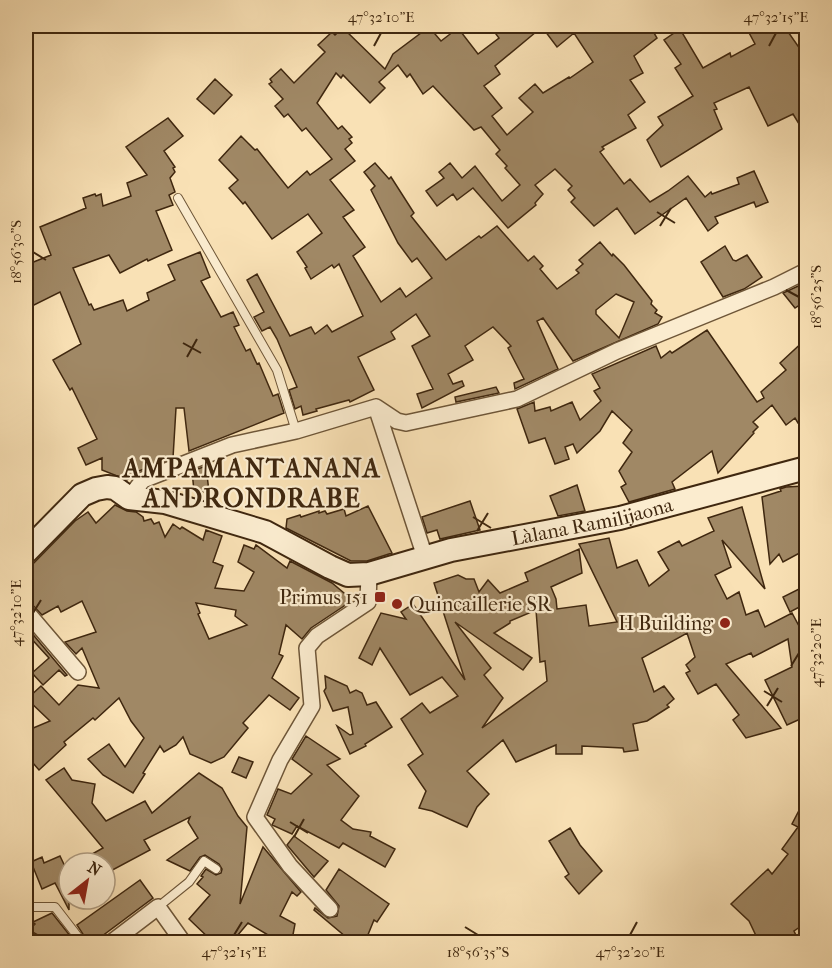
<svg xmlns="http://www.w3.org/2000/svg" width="832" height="968" viewBox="0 0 832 968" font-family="'IM FELL French Canon',serif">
  <rect width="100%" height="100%" fill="#f9e1b5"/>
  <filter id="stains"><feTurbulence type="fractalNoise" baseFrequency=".00333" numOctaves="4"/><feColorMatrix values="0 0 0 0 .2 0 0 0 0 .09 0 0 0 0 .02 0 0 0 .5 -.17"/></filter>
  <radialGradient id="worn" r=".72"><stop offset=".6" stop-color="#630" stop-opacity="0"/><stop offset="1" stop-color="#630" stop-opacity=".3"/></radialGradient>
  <path fill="#a08865" stroke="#3f270f" stroke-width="1.5" fill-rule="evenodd" d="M490,26H650L657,38L634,56L643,73L630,80L645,102L628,115L636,128L602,147L604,149L600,152L624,184L630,179L650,202L668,191L688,176L705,197L711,192L712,194L739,184L737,178L754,171L768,202L756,207L754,202L715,217L718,223L708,231L686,198L635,234L617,208L594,226L571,202L575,198L568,190L572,186L555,169L535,185L543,194L535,203L536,205L508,228L473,188L457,200L453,194L437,206L426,191L444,178L439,172L450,163L462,178L475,166L502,201L520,185L505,168L507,166L496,154L500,150L481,127L474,130L433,86L423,94L410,74L407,77L398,65L379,82L385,88L370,103L343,75L341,78L336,73L317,103L338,129L342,126L352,137L349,139L352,143L345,149L355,161L330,180L354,210L343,217L365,247L353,256L381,302L400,288L406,297L432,278L417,258L412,262L398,243L371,190L375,186L364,172L375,163L389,179L391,177L414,213L411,216L446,260L479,236L481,238L497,226L528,261L534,256L543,266L540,269L557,289L579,273L576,270L583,264L579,260L600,242L612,256L613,254L624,265L652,301L651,304L657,310L655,313L662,317L658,324L573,361L543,318L537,321L558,369L515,389L514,383L524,379L508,348L511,346L493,327L465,346L473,360L448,374L453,384L462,381L464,386L422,408L417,394L433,389L412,346L430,336L416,314L391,332L395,339L358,357L374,390L350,402L349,400L316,409L317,411L303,415L301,406L295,409L289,390L297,387L277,339L270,327L262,331L254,317L264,312L247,280L257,274L290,336L311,327L315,334L327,325L332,332L363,316L339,264L334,268L332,265L311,279L305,268L307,267L297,252L322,233L308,214L272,239L245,202L243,204L229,188L238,180L219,160L241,136L255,150L257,149L288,188L307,171L310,175L332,159L306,128L302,131L288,114L284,117L275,106L283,99L269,84L272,82L270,79L281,69L294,83L325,52L318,45L332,32L335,35L343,28L385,69L393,54L429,27L441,41L458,28L478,54L499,38ZM542,27L557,47L574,33L593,62L570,78L569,77L543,93L535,84L519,98L533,112L507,135L492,116L502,108L484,86L500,74L495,66ZM616,294L634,302L619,338L596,314V310Z
    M755,26H784L800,49L807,44V137L793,114L768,126L749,87L714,103L717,109L714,110L722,129L661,167L647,140L663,125L658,117L693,96L675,68L681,64L664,40L680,29L703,68L730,53L731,57L755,44L747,29Z
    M215,79L232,95L214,114L197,99Z
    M168,118L183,136L164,151L175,167L173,168L175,172L170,178L175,192L169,195L173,205L156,211L172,250L148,261L147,259L120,273L109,255L73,268L89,305L91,304L94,310L123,300L127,311L149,300L147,293L175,280L168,265L200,252L210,277L201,281L221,317L233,312L239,325L234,327L246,351L250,349L257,364L259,363L273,396L278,394L284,413L189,451L184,408H176L173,458L139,471L127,480L102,470V458L86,465L78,448L97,439L72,388L70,390L53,360L81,344L60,292L32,306L26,293V265L51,255L40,227L86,208L83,198L95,194L96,196L101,194L103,206L131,196L127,183L147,175L126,147Z
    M725,246L733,260L736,261L747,255L762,277L744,289L723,297L701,262Z
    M807,282V300L795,308L783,293Z
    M707,330L757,402L764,398L761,392L786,370L780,363L807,338V418L798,423L795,418L786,425L772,405L753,422L758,427L753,432L754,433L718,473L712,451L672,482L675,489L629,502L621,487L626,484L619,471L632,452L623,443L632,430L612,411L600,431L577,453L573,444L565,447L569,459L555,464L545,438L529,443L517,409L534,402L535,411L550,407L551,411L572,402L580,420L601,401L594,391L600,388L592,374L656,346L661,358L670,351L672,353Z
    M496,387L499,393L456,402L455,397Z
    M206,466L209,492L194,491L192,471Z
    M577,485L585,511L558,516L550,496Z
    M804,486L807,510V549L783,562L779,554L770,564L762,497L781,491L780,489L786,487Z
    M470,501L480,530L440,539L437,530L427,533L422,517Z
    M115,505L127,511L136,512L143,517L144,521L151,519L154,524L159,522L165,537L173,524L180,529L182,527L203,540L206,530L222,536L213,562L223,566L215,588L244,591L254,572L238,562L244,545L254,549L256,545L287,568L290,561L332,583L350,598L344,606L311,628L302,639L286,625L279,654L283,656L272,678L299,698L290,710L269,695L243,723L248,728L224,757L211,763L190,754L183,737L176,745L164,752L160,746L143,773L145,774L133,793L103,775L88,759L109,744L125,767L144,738L131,721L119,698L95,720L93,718L64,742L66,745L39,770L26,755V731L50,721L27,699L41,686L59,705L78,685L99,688L82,648L76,654L65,642L96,632L82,601L61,612L58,606L42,615L26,598V571L75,521L88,512L96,523ZM196,603L236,610L235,616L247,625L209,639L198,614L200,613Z
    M368,506L392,553L367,561H351L286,528L287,519L300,515L301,517L319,511V513L325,511L327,514L344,509L346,516Z
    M742,507L765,589L722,540L731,567L715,575L727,599L739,592L746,615L758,610L765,627L792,613L807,641V716L787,725L765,680L792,667L788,639L753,657L751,653L726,664L781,728L746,738L733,720L739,715L716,684L698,694L686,673L690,671L686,665L695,657L687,633L642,658L654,692L664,686L674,699L667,705L669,707L647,721L633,724L638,750L624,752L623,748L582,746V754H556V745L516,762L503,740L467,771L489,794L477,807L467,827L432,811L419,808L426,791L408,765L423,754L401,719L422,703L430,713L458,696L442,677L410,695L380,648L372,665L359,658L381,613L406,619L401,612L413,604L465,680L434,583L458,575L466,579H474L479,592L488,580L500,593L528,581L525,573L579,549L582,573L551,587L556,599L557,609L586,605L589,626L617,622L579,544L609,538L617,568L637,560L649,586L669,570L658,552L679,541L682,546L714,531L708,518ZM536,610L540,662L545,661L547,681L482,728L503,698L484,675L491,668L455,622L523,670L532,658L494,633L510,623V621Z
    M807,585V603L790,612L783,597Z
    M30,631L67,675L65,676L59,670L43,685L32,673L49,658L27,634Z
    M325,676L347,686L350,693L356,690L362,693L367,705L376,702L392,727L365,744L366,746L350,754L337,726L350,735L353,734L348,707L333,711L324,691L326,688Z
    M306,736L340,759L327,765L359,796L341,820L353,829L371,832L370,836L395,849L385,867L343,843L339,848L297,826L292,834L272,825L275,819L267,815L278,789L291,794L312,774L292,759Z
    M239,757L253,762L246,778L232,772Z
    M64,768L72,780L95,784L92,803L106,821L145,801L152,813L199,773L222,788L238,816L247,827L240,904L263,847L301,892L297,896L292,892L280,916L295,924L292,940L268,935L248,923L232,942H213L189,919L210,895L197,884L203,877L201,876L206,869L216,875L221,873L222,869L219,864L205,855L200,857L190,871L167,860L198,838L188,822L190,817L144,840L150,850L105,874V863H76L103,848L46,780Z
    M807,795V922L794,931L799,942H759L749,921L731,904L768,869L772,874L788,854L782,849L798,827L792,824Z
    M570,828L580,845L602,871L579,894L565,877L569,874L549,841Z
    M294,836L328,861L314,877L287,845Z
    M60,856L69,875V910L55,883L42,889L31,862L42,857L44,863Z
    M339,869L389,904L377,922L374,920L365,942H352L314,910L315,908L328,918L337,916L339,906L326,890Z
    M140,880L153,898L94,942H88L77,925Z
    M52,913L75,942H44L38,935L29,930L35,924L33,922Z"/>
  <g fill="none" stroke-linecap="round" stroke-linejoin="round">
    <g stroke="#6e5638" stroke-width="10">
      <path id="lane" d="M178,198L277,370L296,431
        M26,907H55L82,942
        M158,907L189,882L204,861L216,869"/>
    </g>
    <g stroke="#6e5638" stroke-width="18">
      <path id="street" d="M376,407L425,557
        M129,498L143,480L232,445L296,431L376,407L397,421L406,423L517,399L617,351L774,287L806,271
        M26,611L78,672
        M330,909L290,866L255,817L280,760L312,706L307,648L317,636L368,602L369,574
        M112,942L158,907L183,942"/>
    </g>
    <g stroke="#3f270f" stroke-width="26">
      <g id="secondary">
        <path id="s1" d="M26,552L82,495L96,489L107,487L115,488L129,498L165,502L265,532L330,567L348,575L369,574L451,550L620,518L806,468"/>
      </g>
    </g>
    <use href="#lane" stroke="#fbeccf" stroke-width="8"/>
    <use href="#street" stroke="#fbeccf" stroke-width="15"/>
    <use href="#secondary" stroke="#fbeccf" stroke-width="22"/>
  </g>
  <path fill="none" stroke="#3f270f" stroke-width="2" d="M374,46L381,33M769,46L776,33M657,212L675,223M660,226L671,208M33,252L46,260M786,290L799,297M183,343L201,353M187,357L197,339M473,517L491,528M477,531L488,513M33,613L41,600M791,666L799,653M764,691L782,702M767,706L778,688M290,822L308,833M294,837L304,819M465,927L478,935M234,935L242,922M630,935L637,922"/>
  <g fill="#8f2418" stroke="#fbeccf" stroke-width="2">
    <rect x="374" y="591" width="12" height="12" rx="3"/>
    <circle cx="397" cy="604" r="6"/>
    <circle cx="725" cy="623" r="6"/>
  </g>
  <g text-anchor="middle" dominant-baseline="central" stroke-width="4.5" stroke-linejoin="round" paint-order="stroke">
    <g font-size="20" fill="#3f270f" stroke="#fbeccf">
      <text stroke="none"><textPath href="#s1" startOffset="616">Làlana Ramilijaona</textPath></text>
    </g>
    <g font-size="20" fill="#3f270f" stroke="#fbeccf" text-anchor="end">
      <text x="368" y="597">Primus 151</text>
      <text x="409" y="604" text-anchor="start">Quincaillerie SR</text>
      <text x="713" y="623">H Building</text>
    </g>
    <g font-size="26" font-weight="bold" letter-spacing="1.5" fill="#3f270f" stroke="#fbeccf">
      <text x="252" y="468">AMPAMANTANANA<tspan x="252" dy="30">ANDRONDRABE</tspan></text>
    </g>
  </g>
  <rect width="832" height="968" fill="none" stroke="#f9e1b5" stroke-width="66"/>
  <g transform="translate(87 881) rotate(31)"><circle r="28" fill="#fbeccf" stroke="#b09d82" stroke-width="1.5"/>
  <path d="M0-4.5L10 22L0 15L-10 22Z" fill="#8f2418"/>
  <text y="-9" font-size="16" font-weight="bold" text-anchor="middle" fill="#3f270f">N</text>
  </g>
  <rect x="33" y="33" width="766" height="902" fill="none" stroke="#3f270f" stroke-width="2"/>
  <g font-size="15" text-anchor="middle" fill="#3f270f">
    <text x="381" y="22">47°32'10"E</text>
    <text x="776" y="22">47°32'15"E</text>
    <text transform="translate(16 252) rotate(-90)" y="5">18°56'30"S</text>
    <text transform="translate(816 297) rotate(-90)" y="5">18°56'25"S</text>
    <text transform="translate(16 613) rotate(-90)" y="5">47°32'10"E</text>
    <text transform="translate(816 653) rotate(-90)" y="5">47°32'20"E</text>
    <text x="234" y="957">47°32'15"E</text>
    <text x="478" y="957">18°56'35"S</text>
    <text x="630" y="957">47°32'20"E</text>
  </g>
  <rect width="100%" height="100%" filter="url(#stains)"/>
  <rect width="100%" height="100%" fill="url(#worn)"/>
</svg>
